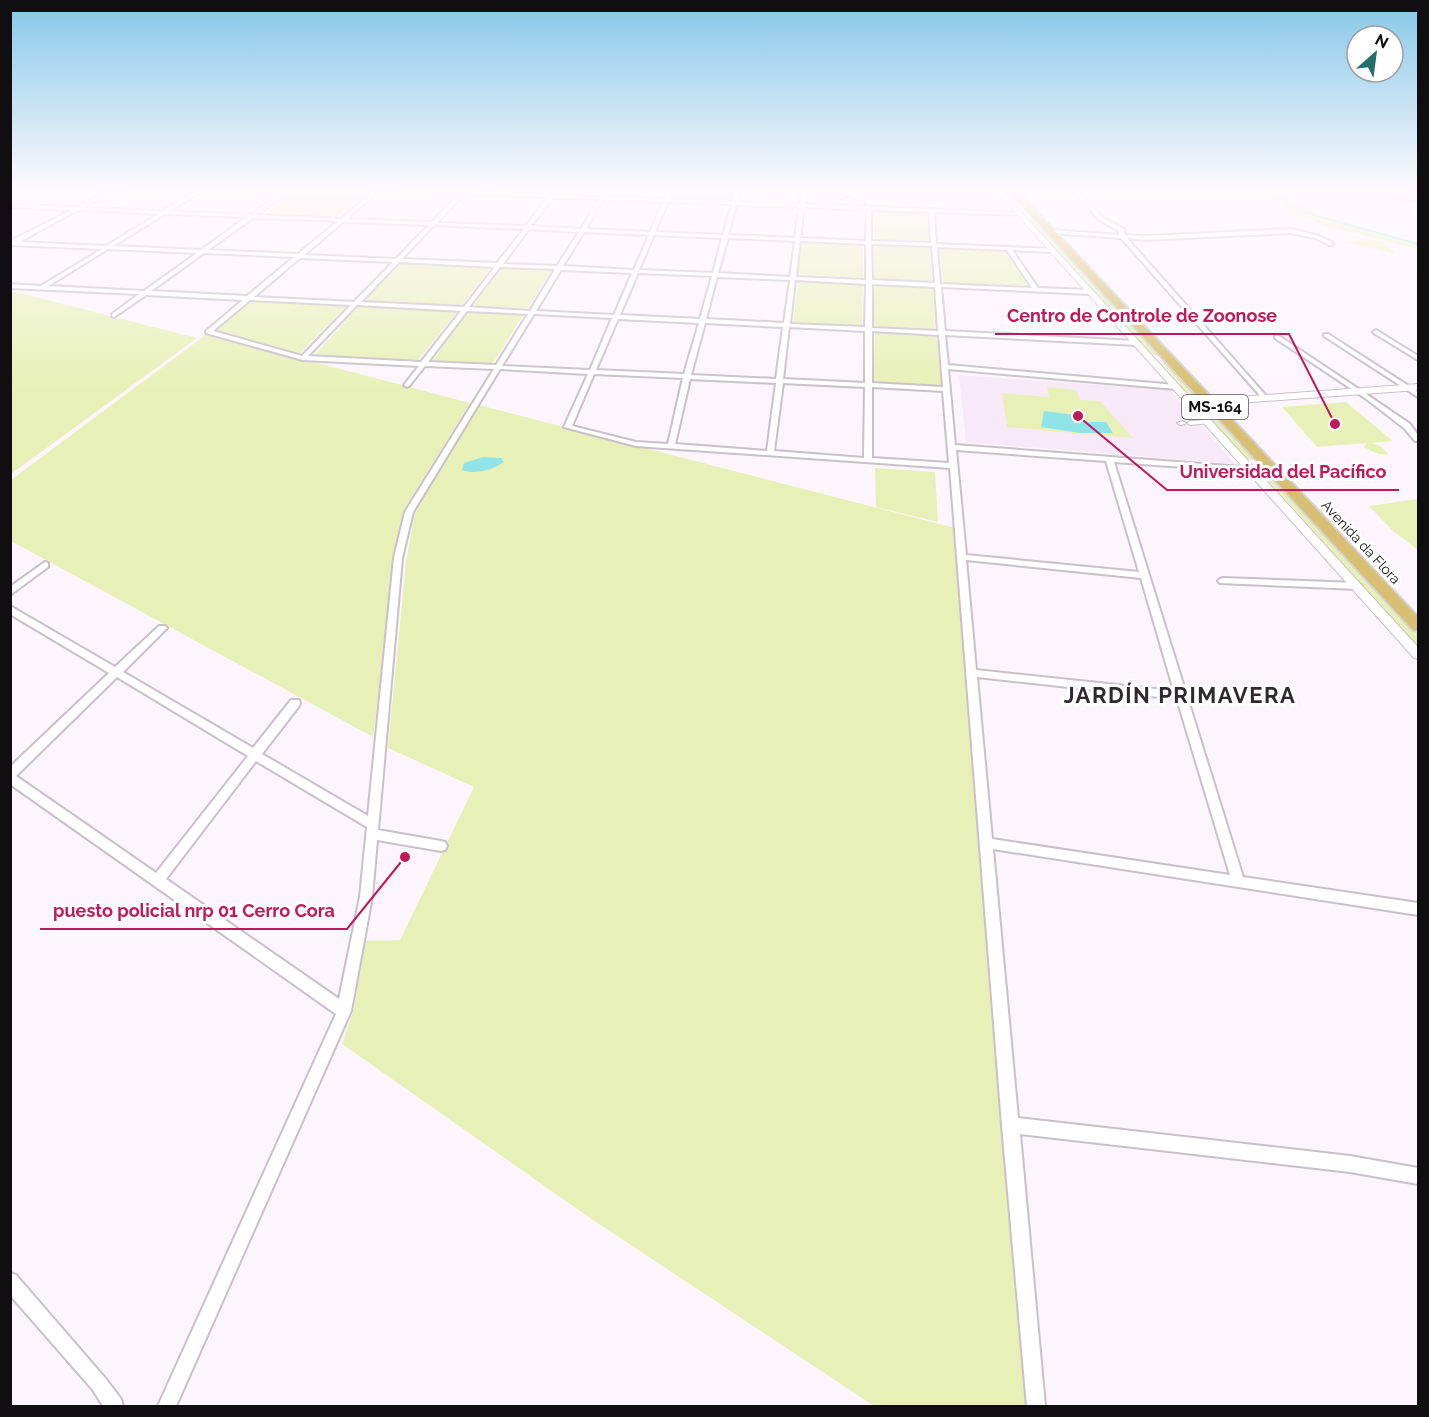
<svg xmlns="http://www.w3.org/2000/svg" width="1429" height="1417" viewBox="0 0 1429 1417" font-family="Raleway,sans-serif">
  <rect width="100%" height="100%" fill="#fdf5fd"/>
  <path fill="#f7e9f7" d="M959,375L1170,390L1235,464L966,442Z"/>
  <path fill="#e7f1b7" d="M297,190L370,192L335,218L262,215Z
    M676,190H734L731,199L727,201L676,199L672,197Z
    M1264,190H1291L1290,197C1313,219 1386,233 1418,242V249L1325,226L1282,207Z
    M873,210L926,213L930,243L874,240Z
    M1029,219H1034L1159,356L1153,355Z
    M1363,239L1383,241L1385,244L1382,245L1389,247L1395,254L1347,242Z
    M802,241L863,244V278L798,274Z
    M875,244L930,248L932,282L876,280L874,278L873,245Z
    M939,248L1005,250L1029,286L944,283Z
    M402,262L490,266L492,267L461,306L364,302Z
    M502,267L551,269H552L528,308L473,306Z
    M798,281L863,284L862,326L793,322Z
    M874,285L933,287L935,329L874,327Z
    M11,291L197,338L11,474Z
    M251,301L345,306L346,307L299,354L216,331Z
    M358,307L360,306L458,311L417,361L314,356Z
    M468,311L524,314L493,363L432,362Z
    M875,332L937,336L941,386L873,382Z
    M207,334L470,403L403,511L373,737L11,541V480Z
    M1161,362L1168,363L1255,458L1254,460L1246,458Z
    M1047,387L1076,390L1080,400L1100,401L1133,438L1007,427L1002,393L1049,397Z
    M1346,402L1393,441L1371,443L1382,447L1388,454C1381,456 1370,451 1364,447L1367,443L1317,447L1282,407Z
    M479,405L955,528L1027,1406H874L590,1218L342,1044L354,1009L365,941L400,940L474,787L388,748L406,562L415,513Z
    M875,468L935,472L938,522L876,507Z
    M1257,468L1266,470L1418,635V646Z
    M1418,499V550L1393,531L1369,506Z"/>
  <path fill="#90e4e8" d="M1044,411L1076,415L1088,422H1106L1113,433H1080L1041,427Z
    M483,457L501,458L504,462C492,470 476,475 462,470L464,463Z"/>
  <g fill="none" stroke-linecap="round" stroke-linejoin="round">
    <path stroke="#90e4e8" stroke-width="1.5" d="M1279,190L1285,203L1299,211L1418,244"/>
    <g stroke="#c9c0c9" stroke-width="2">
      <path id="pedestrian" d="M1208,420L1211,422L1210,423L1190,425L1187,423L1190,421Z
        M1183,421L1186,423L1185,424L1180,425L1177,423Z"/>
    </g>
    <g stroke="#c9c0c9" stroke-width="4">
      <path id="minor" d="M22,190H28L10,198V195Z
        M110,190H115L83,208L163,211L198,190H203L170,211L251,215L286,190H291L257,215L341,219L375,190H380L347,219L432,222L459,194L385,190L462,191L468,190L467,192L550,195L554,192L556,193L555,195L601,197L605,190H609L605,197L665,199L669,190H673L669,199L732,202L736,190H740L737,202L800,204L802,190H806L805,204L1022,213L1020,215L934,212L936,244L1054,249L1052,252L1012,250L1038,288L1090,290L1093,292L1090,294L941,287L945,331L1137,341L1140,343L1137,345L945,335L948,365L1176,385L1179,387L1176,389L948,369L955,445L1255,468V472H1252L1114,462L1243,877L1418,903V915L993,849L1018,1118L1350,1156L1418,1168V1184L1350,1172L1020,1134L1045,1406H1027L1002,1125L950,468L636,446L564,427L588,374L500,369L413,512L402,558L378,830L441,841L445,842L447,846L445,850L441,851L377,840L372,897L351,1011L176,1406H158L336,1014L10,784V767L109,673L10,614V606L115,667L159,626H165L167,628L123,672L253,748L291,700H299L300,703L299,706L262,754L368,816L394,558L405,512L494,369L425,366L409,386L407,387L404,385L419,366L303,360L206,333V331L243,300L146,295L114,317L112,316V314L139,294L10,288V284L41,286L102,249L10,245V241L72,210L10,207V205L77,207ZM464,194L548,197L526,226L437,223ZM553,198L599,199L581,229L531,226ZM603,200L663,202L650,232L586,229ZM668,202L732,204L723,235L655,232ZM736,205L799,207L795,238L728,235ZM804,207L867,210L866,241L800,238ZM78,210L159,214L106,246L19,242ZM871,210L929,212L931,243L871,241ZM165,214L247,217L201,250L113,246ZM253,218L338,221L298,254L208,250ZM343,222L429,225L396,259L304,255ZM434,225L524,229L497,263L402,259ZM529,229L579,232L557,266L503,264ZM584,232L649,235L634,270L563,266ZM654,235L722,238L713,273L639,270ZM728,238L795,241L790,277L718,273ZM800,241L866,244V280L796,277ZM871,244L932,246L935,283L872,280ZM937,247L1007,250L1032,288L940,284ZM108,249L197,253L144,291L48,286ZM204,253L294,257L247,296L151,291ZM300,258L393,262L354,302L254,297ZM399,262L495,267L464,307L361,302ZM500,267L555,269L530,311L469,307ZM561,270L632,273L614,315L536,311ZM638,273L712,276L700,319L620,315ZM717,277L790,280L784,323L706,319ZM795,280L866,284L865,327L790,324ZM872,284L935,287L938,331L872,328ZM250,300L351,305L302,356L213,331ZM357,305L461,311L421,362L308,356ZM467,311L528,314L496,365L428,362ZM534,314L612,318L590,370L502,366ZM618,319L699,323L684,374L596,370ZM705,323L783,327L776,379L691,375ZM789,327L865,331V383L783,379ZM872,331L939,335L943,387L872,383ZM594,374L683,378L668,444L636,442L572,426ZM690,379L776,383L767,451L675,444ZM783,383L865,387L864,458L774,451ZM872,387L943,391L949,463L872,458ZM956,450L1106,461L1139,572L966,555ZM966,560L1141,578L1174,691L976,670ZM117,677L248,756L156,873L16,776ZM977,677L1177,699L1230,875L992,839ZM256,761L367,827L360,897L339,999L166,879Z
        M816,190H822L864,203L860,204Z
        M1073,190H1077L1103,218L1124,229L1125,235L1146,236L1291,229L1319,236L1333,243V245H1329L1315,238L1291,233L1146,240L1127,238L1267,397V399H1263L1121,238L1050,233L1052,230L1119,235V231L1099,220Z
        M1390,196L1418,198V200L1388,198Z
        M1376,330L1418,356V360L1374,333L1373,332Z
        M1324,334H1328L1418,392V397L1324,336Z
        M1275,336H1279L1369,396L1410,424L1418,435V441H1415L1404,428L1365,398L1275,338Z
        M45,562L48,563V567L10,595V587Z
        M1223,578L1357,583L1362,586L1357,589L1220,583L1218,581L1220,579Z
        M10,1273L16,1275L105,1378L121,1399L123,1406H103L93,1390L10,1295Z"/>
    </g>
    <g stroke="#c9c0c9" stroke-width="2">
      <path id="tertiary" d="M995,190H1001L1418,647V659L1414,658Z
        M1418,384V390L1211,405L1207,402L1211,399Z"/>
    </g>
    <g stroke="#d4d4d4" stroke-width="4">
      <path id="primary" d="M1008,190H1016L1418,617V631L1413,630Z"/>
    </g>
    <use href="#pedestrian" fill="#fff" fill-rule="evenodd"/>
    <use href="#minor" fill="#fff" fill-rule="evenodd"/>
    <use href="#tertiary" fill="#fff" fill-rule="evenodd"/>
    <use href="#primary" fill="#d9bf73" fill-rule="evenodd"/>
  </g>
  <linearGradient id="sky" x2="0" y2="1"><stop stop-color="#85c7e8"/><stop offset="0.49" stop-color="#fefafe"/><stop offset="1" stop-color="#fefafe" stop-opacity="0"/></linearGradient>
  <rect width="1429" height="388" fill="url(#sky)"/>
  <g text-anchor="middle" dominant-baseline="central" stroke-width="6" stroke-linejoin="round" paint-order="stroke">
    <g font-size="14" fill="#110e11" stroke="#fff">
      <text transform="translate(1361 542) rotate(47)">Avenida da Flora</text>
    </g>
    <rect fill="#fff" stroke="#585658" stroke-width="1.5" x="1182" y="395" width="66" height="24" rx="4.5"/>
    <g font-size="15" font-weight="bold" fill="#110e11">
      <text x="1215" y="407">MS-164</text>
    </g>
    <g font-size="22" font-weight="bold" letter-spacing="1.5" fill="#302a30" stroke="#fff">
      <text x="1180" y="695">JARDÍN PRIMAVERA</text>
    </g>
  </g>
  <path fill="none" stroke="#c2185b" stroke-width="2" d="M1335 424L1289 334H995M1078 416L1167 490H1399M405 857L347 929H40"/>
  <g fill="#c2185b" stroke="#fff" stroke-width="2">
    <circle cx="1335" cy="424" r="6"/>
    <circle cx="1078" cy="416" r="6"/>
    <circle cx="405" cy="857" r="6"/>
  </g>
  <g font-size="18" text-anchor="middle" font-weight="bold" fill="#c2185b" stroke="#fff" stroke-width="6" stroke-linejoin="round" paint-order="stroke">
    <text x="1142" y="322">Centro de Controle de Zoonose</text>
    <text x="1283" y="478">Universidad del Pacífico</text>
    <text x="194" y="917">puesto policial nrp 01 Cerro Cora</text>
  </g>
  <rect width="1429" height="1417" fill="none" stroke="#110e11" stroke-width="24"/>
  <g transform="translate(1375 54) rotate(28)"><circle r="28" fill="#ffffff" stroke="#a09fa0" stroke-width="1.5"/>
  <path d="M0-4.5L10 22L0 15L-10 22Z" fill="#256f6d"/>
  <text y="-9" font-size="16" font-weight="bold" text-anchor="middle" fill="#110e11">N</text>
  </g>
</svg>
